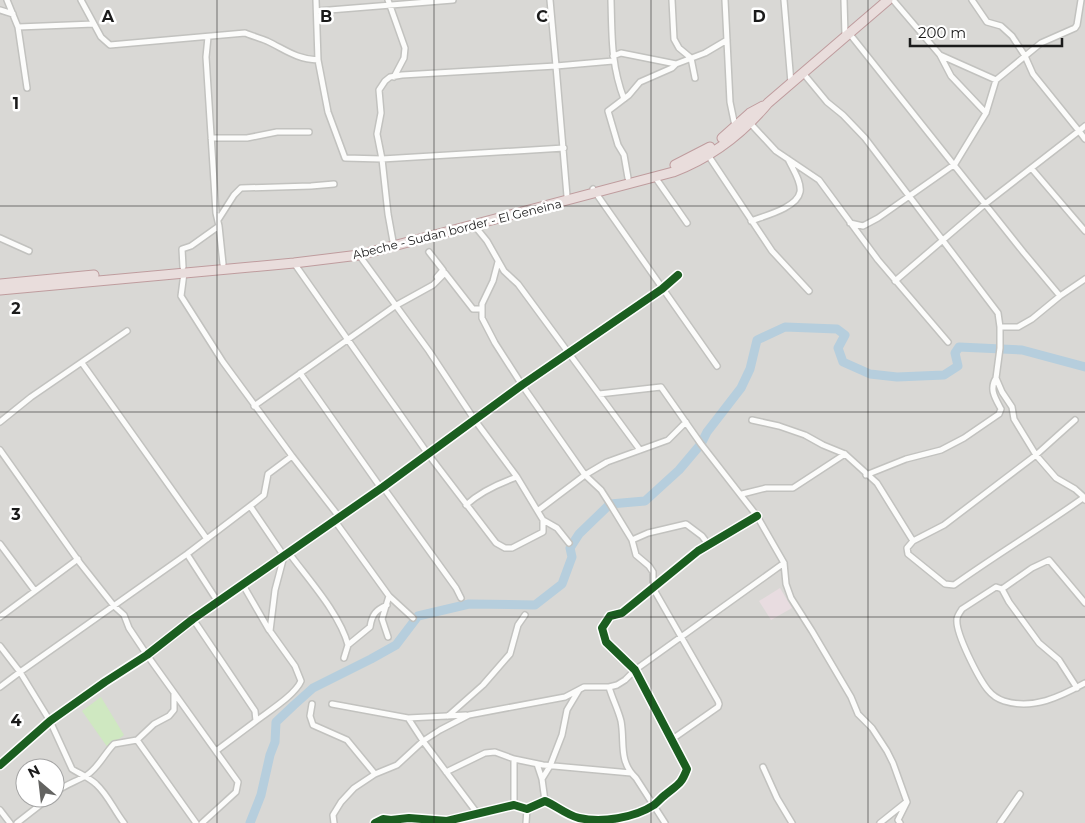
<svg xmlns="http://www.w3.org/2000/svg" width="1085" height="823" viewBox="0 0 1085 823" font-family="Montserrat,sans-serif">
  <rect width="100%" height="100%" fill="#eae9e3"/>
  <path fill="#d9d8d5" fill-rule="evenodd" d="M0,0H1085V823H0ZM25,768H55V798H25Z"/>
  <path fill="#e8dce0" d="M780,588L792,608L771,620L759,601Z"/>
  <path fill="#cfe8c1" d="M101,697L124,735L108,748L82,711Z"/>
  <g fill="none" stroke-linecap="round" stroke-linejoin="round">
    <path stroke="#b6cedd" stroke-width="9" d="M250,823L261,795L270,755L275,742L276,722L294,705L313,688L371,659L396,645L418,616L469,604L535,605L562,584L572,557L570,548L579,534L610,504L645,501L679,470L701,444L707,432L741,388L750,369L757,340L785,327L837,329L845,335L838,348L843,362L870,374L897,377L944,375L958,366L955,353L959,347L1022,350L1085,367"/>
    <g stroke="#c2c2bf" stroke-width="8">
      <path id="street" d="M7,0L18,27L27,88
        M81,0L101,37L110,45L245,33C252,36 260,38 267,41C286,50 296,59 318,60
        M316,0L318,60L328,112L345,158L382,159L564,148
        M388,0L405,48L404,58L394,77
        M611,0C612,36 611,65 624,99
        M672,0L674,39L679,48L691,58L695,78
        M725,0L730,102L735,126
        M784,0L791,83
        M844,0L845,35
        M893,0L940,55L996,80
        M0,10L13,14
        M317,11L453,0
        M18,27L94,24
        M849,33L1024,253L1060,296L1085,279
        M940,55L951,76L986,113
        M613,56L621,53L676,64
        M803,73L827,102L843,115L865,138L998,313L1000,327V348L996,378L1002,392L1012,407L1014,419L1036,455L1056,478L1075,489L1085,498
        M750,123L776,151L819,180L878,260L948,342
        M1085,126L1079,131L1085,139
        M211,138H247L277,132H309
        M708,155L772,251L809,291
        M1032,169L1085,231
        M655,177L687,223
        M628,178L624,155L618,145L608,111L629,95L640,82L672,68L676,64L705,53L727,40
        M593,189L717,366
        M567,196L556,66L613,61
        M218,220L234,195L241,188L311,186L334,184
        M751,221C764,216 797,208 800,192C802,182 792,168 788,159
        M850,223L863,226L878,218L955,164L986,113L996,80L1041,43L1075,28L1077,25L1081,0
        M474,225L487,241L504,271L518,284L640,450
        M219,226L223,264
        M0,238L29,251
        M394,247L388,214L382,159L377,134L381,113L379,90L385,81L390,77L402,75L556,66L550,0
        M429,252L443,270L437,277
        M498,262L493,281L482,304V318L495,343L522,385L585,475L601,490L610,504L632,540L636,555L649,566L653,572V588L718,701L719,704L718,707L671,740
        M294,263L428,454L496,543L505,548H512L543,532V520L517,477L474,419L429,351L359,255
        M183,267L182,249L191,246L219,226L216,213L206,57L208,37
        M184,273L181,296L223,362L292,456L340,518
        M895,281L985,204L1079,131L1033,74L1025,56L1012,36L1001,26L987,22L972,0
        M1000,327H1018L1032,319L1060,296
        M82,363L207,539
        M300,373L381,488
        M599,394L661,387L701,444L757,516L784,563L786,584L791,598L812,631L851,697L858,714L872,728L887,751L893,763L907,802L898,820L900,823
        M254,406L395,306L433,285L445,273L473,309H481
        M752,420L779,426L805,435L823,445L845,454L877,483L913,541L944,525L1036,455L1075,420
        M0,422L31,397L127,331
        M0,450L80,563L114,606L124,615L129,628L147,655L238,782L236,792L202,823
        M866,475L906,459L941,450L964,438L999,414L1001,409C995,398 989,389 996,378
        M383,487L456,588L461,598
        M742,494L766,488H793L845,454
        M466,505C480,492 500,483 517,477
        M250,506L284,556L275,590L270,631L295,666L301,681C295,695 269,711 256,721
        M540,509L585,475L607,462L668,440L686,422
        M543,520L557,528L569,543
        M335,521L389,596L413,618
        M632,540L648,533L686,524L702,536L708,544
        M913,541L907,548L908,554L945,584L954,585C996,555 1041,528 1083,498L1085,500
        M0,544L35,591
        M289,553C308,579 340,614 348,645
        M187,554L218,602
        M243,585L269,630
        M1002,589L1032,568L1049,560L1085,603
        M0,617L78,559
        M193,619L255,711L256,721L216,751
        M388,637L382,619L389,596
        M0,646L20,672L187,554L254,503L264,495L268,474L292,456
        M344,658L348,645L370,627C372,614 376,610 387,605
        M0,687L20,672L50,721L72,769C80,774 88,777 96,784C108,795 114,810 124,823
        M609,687C612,698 618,709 621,721C625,742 618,761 636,778L665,823
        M1077,688L1059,660L1039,643L1009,602L1002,589L996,587L962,609C960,612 957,616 957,619C955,633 979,679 988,690C992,695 998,699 1004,701C1033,710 1060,697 1085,683
        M312,704L310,716L313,725L347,740L375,774
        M332,704L408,718L423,741L477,813
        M448,716L483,685L510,654L518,625L525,615
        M408,718L466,715
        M137,740L196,823
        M514,759V805
        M537,764L542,779L545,801
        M0,765L50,721L105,682L147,655L193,619L383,487L522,385L662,289L678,275
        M763,767L777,798L792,823
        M446,772L485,753L495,752L514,759L543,765L631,773
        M542,779L550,766L562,735L567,710L579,690
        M55,793C65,784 76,782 87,775C99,767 104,754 114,744L137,740L154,724L169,716L174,710V693
        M0,810L10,823
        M17,823L49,798
        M334,823L333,815L341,802L354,788L375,774L397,765L423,741L440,730L469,715L565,697L584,687H609L617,685L625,680L635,670L784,563
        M375,823L383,819L391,820L409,818L447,821L514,805L527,809L545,801C557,806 566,815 579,818C602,823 634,818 654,805C658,802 661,798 665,795C678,784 681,785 687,769L635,670L606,642L602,628L610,616L622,613L698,551L757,516
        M526,823L527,809
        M880,823L905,803
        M1000,823L1020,794"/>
    </g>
    <g stroke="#bf9c9e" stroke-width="11">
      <path id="highway" d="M722,138L750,113L763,106
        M675,165L710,147
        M0,284L94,275
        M0,290L294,263L359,255L673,172C710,158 743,133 768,103L888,0"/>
    </g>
    <use href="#street" stroke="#fcfcfb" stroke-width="5"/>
    <use href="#highway" stroke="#e9dddc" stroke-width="9"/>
    <g stroke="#fff" stroke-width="11">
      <path id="cycleway" d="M0,765L50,721L105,682L147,655L193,619L383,487L522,385L662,289L678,275
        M375,823L383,819L391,820L409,818L447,821L514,805L527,809L545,801C557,806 566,815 579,818C602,823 634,818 654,805C658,802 661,798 665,795C678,784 681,785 687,769L635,670L606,642L602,628L610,616L622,613L698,551L757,516"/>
    </g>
    <use href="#cycleway" stroke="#1b5e20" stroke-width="8"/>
  </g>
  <path fill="none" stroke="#1b1b1b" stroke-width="1" stroke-opacity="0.55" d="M217,0V823M434,0V823M651,0V823M868,0V823M0,206H1085M0,412H1085M0,617H1085"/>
  <g text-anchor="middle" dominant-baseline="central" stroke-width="5" stroke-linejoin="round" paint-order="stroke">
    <g font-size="12" fill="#1b1b1b" stroke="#fff">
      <text transform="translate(457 229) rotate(-14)">Abeche - Sudan border - El Geneina</text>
    </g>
  </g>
  <g font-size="16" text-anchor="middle" font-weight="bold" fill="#1b1b1b" stroke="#fff" stroke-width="5" stroke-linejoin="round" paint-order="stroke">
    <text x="108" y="22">A</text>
    <text x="326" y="22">B</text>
    <text x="542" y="22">C</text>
    <text x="759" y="22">D</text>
    <text x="16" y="109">1</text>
    <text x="16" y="314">2</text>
    <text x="16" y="520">3</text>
    <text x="16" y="726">4</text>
  </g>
  <g transform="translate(40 783) rotate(332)"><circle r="24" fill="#ffffff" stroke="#a4a4a4"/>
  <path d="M0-4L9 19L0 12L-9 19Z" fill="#636361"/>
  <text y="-8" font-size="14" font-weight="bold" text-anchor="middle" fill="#1b1b1b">N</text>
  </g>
  <path d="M910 38v8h152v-8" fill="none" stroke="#1b1b1b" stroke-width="2.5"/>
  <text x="918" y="38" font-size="15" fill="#1b1b1b" stroke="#ffffff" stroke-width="4" paint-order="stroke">200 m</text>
</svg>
